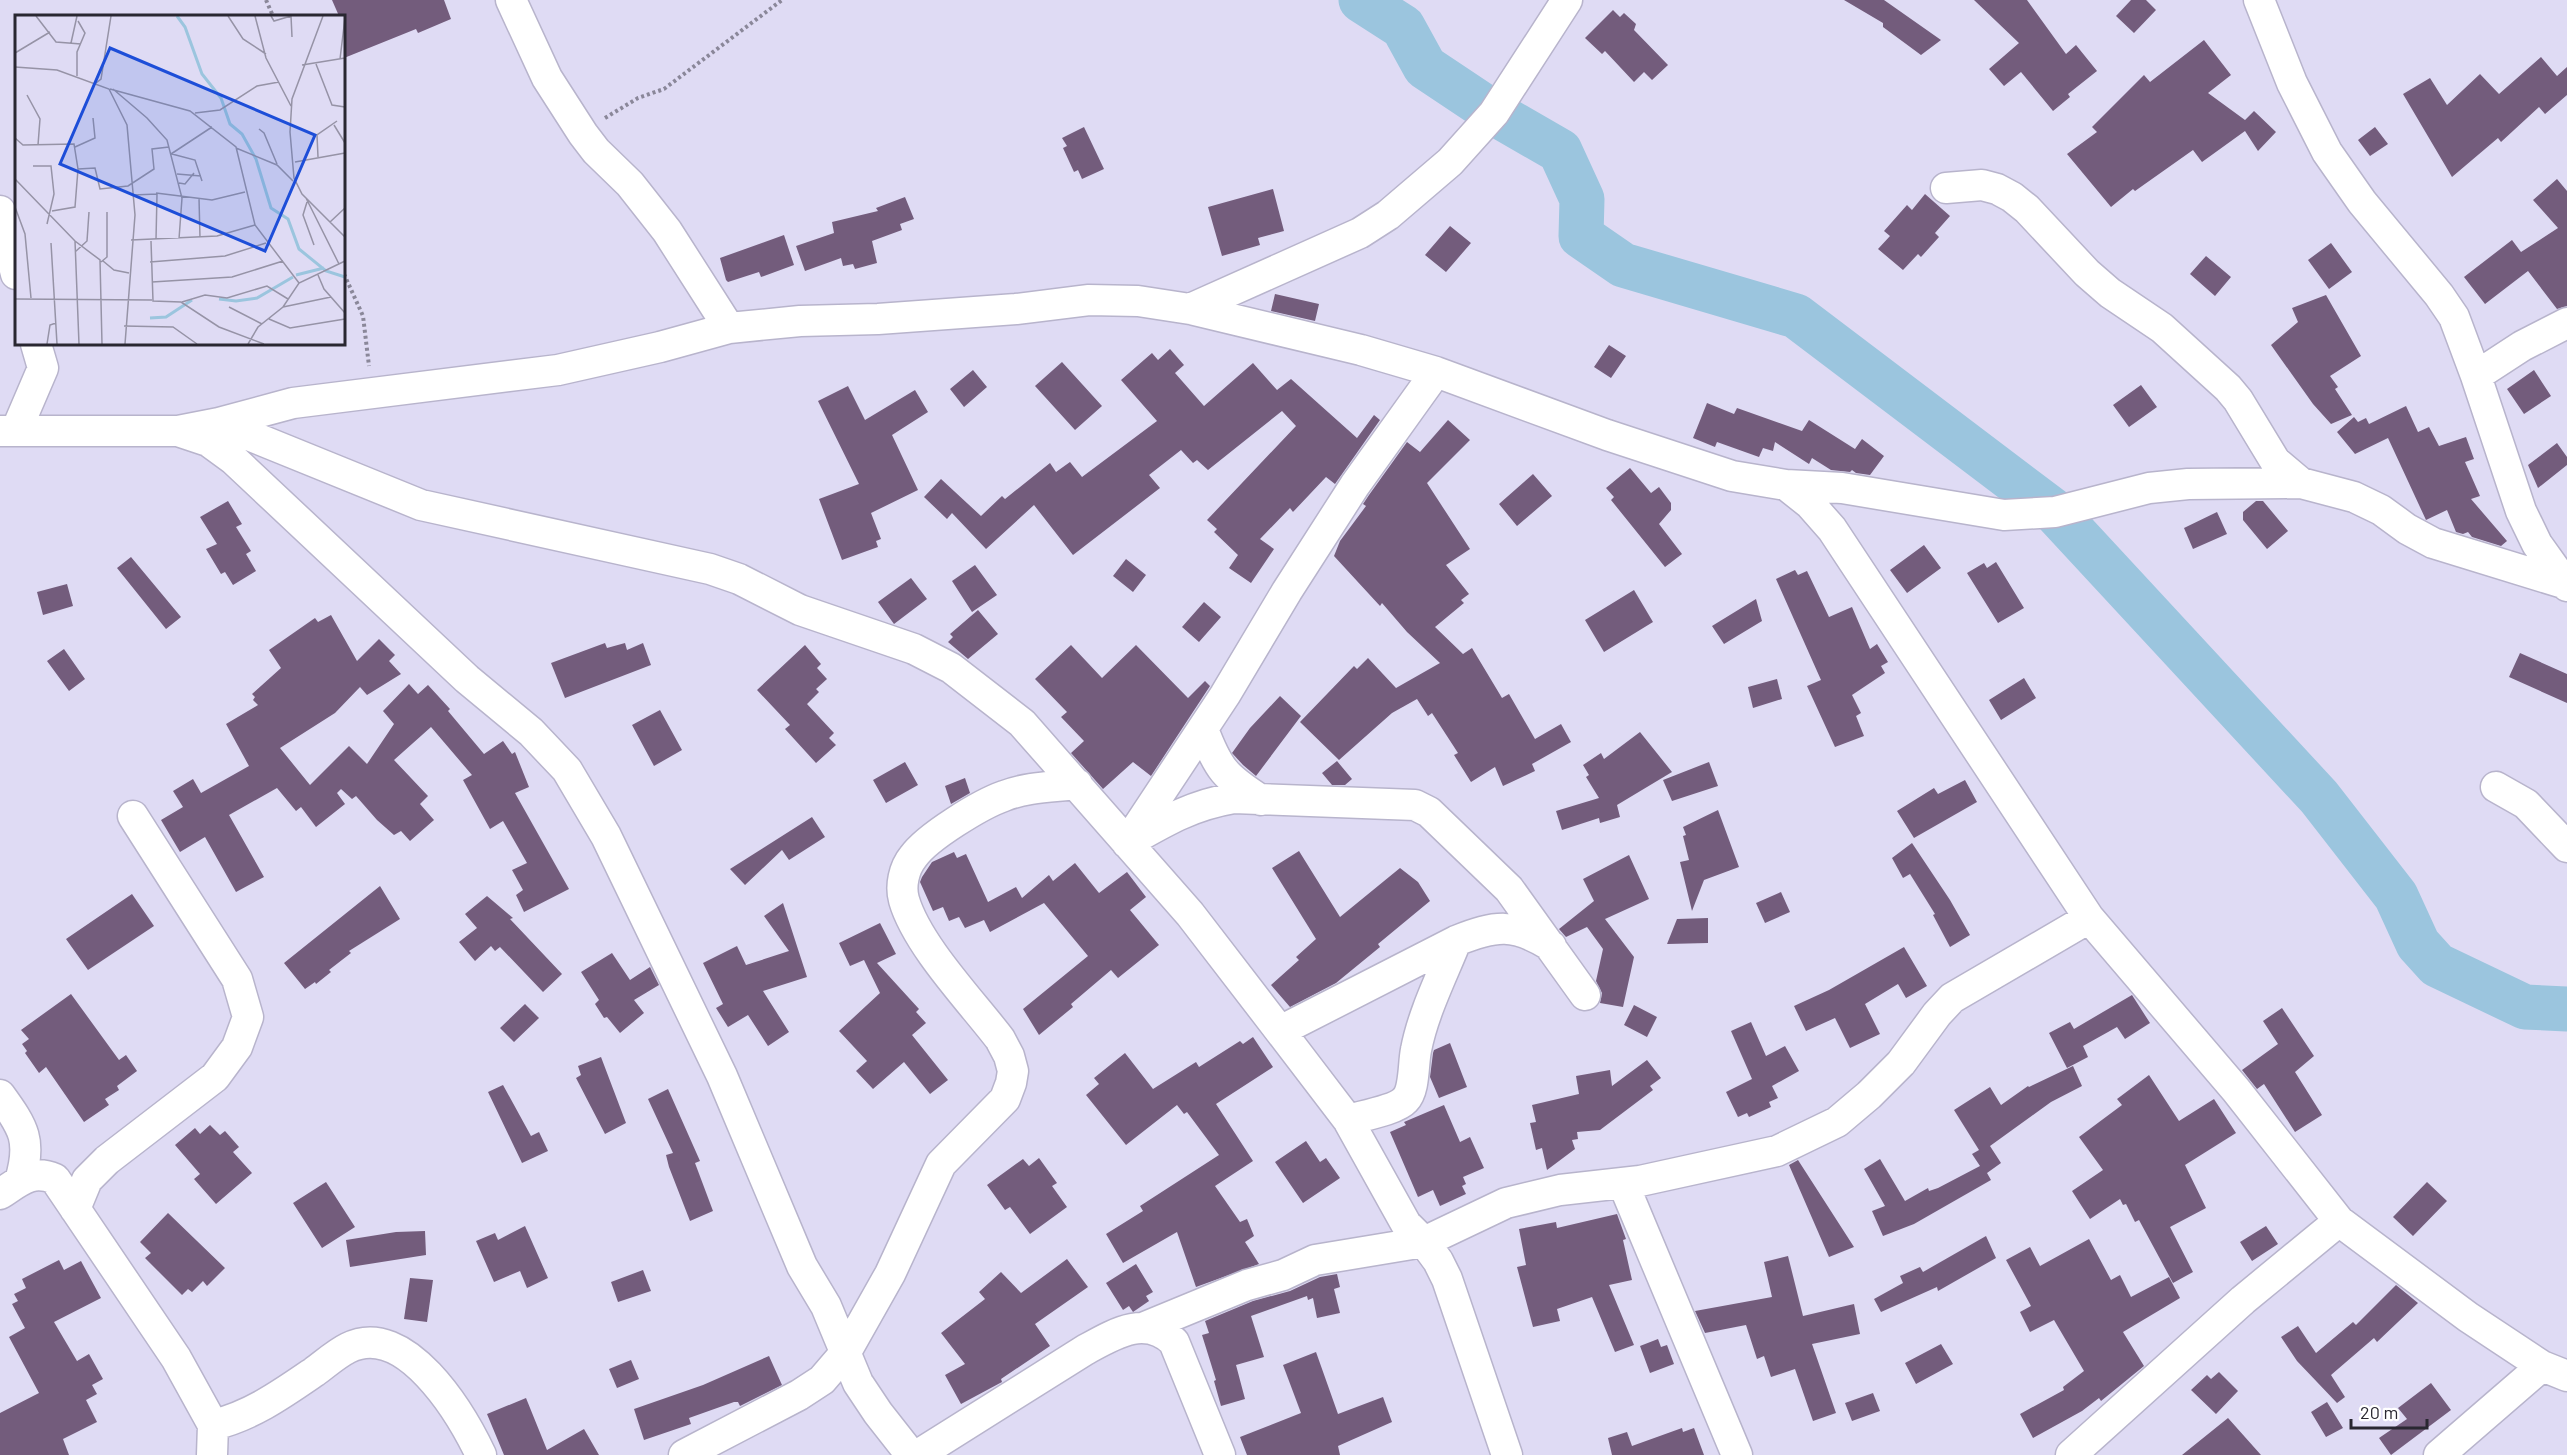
<svg xmlns="http://www.w3.org/2000/svg" width="2567" height="1455" viewBox="0 0 2567 1455" font-family="Barlow,sans-serif">
  <rect width="100%" height="100%" fill="#dfdbf4"/>
  <g fill="none" stroke-linecap="round" stroke-linejoin="round">
    <path stroke="#9bc5de" stroke-width="45" d="M1361,0L1403,27L1425,67L1494,113L1560,151L1582,199L1581,236L1623,265L1796,316L2055,512L2319,797L2396,896L2418,944L2437,965L2525,1007L2567,1009"/>
  </g>
  <path fill="#735c7c" d="M332,0H444L451,19L418,33L416,29L344,58V16H339Z
    M1844,0H1884L1941,40L1921,55L1883,27V23Z
    M1974,0H2027L2066,54L2076,45L2097,71L2068,94L2070,97L2053,111L2021,72L2004,86L1989,69L2019,43Z
    M2131,0H2146L2156,10L2134,33L2116,16Z
    M1613,10L1620,17L1624,13L1636,24L1634,30L1668,65L1652,80L1644,72L1634,82L1605,51L1602,54L1585,38Z
    M2204,40L2231,75L2208,93L2245,120L2254,111L2276,132L2258,151L2245,131L2202,162L2193,150L2135,191L2133,189L2111,207L2067,154L2097,132L2092,127L2144,75L2150,82Z
    M2541,57L2557,76L2567,67V95L2545,114L2539,107L2501,142L2498,138L2452,177L2403,94L2430,78L2447,105L2480,74L2499,94Z
    M1084,127L1104,169L1082,179L1078,170L1074,172L1063,148L1067,146L1062,138Z
    M2375,127L2388,144L2370,156L2358,140Z
    M2557,179L2567,191V306L2557,309L2528,271L2485,304L2464,277L2512,240L2521,252L2558,228L2533,200Z
    M1273,189L1284,231L1258,238L1260,245L1222,256L1208,207Z
    M1925,194L1950,216L1935,233L1939,237L1921,257L1918,254L1903,270L1878,249L1890,236L1884,231L1907,205L1912,210Z
    M905,197L914,219L900,224L902,230L872,241L877,263L855,269L853,264L843,266L841,258L805,271L796,246L834,233L832,222L878,211L876,208Z
    M1450,226L1471,243L1446,272L1425,255Z
    M784,235L794,265L761,277L759,272L728,282L726,280L720,258Z
    M2331,243L2352,272L2329,289L2308,260Z
    M2206,256L2231,277L2215,296L2190,274Z
    M1275,294L1319,304L1315,321L1271,311Z
    M2326,295L2361,356L2330,376L2338,387L2335,389L2352,415L2331,424L2313,404L2271,345L2298,322L2292,308Z
    M1609,345L1626,356L1611,378L1594,367Z
    M1170,349L1184,365L1175,373L1204,406L1253,363L1277,390L1291,379L1357,438L1374,415L1380,420L1335,484L1326,477L1293,512L1290,508L1260,539L1274,549L1251,583L1229,568L1238,555L1214,532L1217,529L1207,520L1296,426L1282,411L1208,470L1197,460L1193,463L1181,450L1149,475L1160,488L1073,555L1034,505L986,549L952,513L947,519L924,497L941,479L981,516L1002,496L1005,499L1050,463L1056,472L1070,462L1082,477L1157,421L1121,380L1152,353L1158,360Z
    M1062,362L1102,406L1075,430L1035,386Z
    M973,370L987,387L964,407L950,389Z
    M2534,370L2551,396L2524,414L2507,389Z
    M2141,385L2157,407L2129,427L2113,405Z
    M848,386L865,420L915,390L928,412L892,435L918,490L871,513L881,539L876,541L878,547L842,560L819,499L859,484L818,401Z
    M1707,403L1734,414L1737,408L1802,431L1809,420L1855,449L1862,439L1884,456L1870,475L1856,473L1852,470L1850,472L1831,470L1812,458L1809,464L1775,442L1773,451L1763,448L1759,457L1717,442L1715,447L1693,438Z
    M2406,406L2418,432L2429,427L2439,446L2466,437L2474,459L2465,462L2480,496L2471,499L2507,541L2501,546L2472,537L2468,532L2463,534L2456,532L2447,510L2426,520L2388,438L2355,454L2337,432L2354,417L2358,422L2366,418L2369,424Z
    M1448,420L1470,440L1427,483L1470,549L1446,565L1469,594L1461,600L1464,603L1435,627L1463,654L1472,648L1502,698L1509,694L1535,739L1561,724L1571,742L1532,764L1535,771L1503,786L1495,767L1471,782L1454,755L1458,753L1432,713L1428,716L1417,699L1392,713L1339,760L1300,722L1354,666L1357,669L1368,658L1396,688L1440,663L1407,632L1382,603L1380,606L1334,556L1340,541L1366,506L1363,504L1369,495L1407,442L1420,452Z
    M2557,443L2567,457V465L2538,488L2528,465Z
    M1630,468L1651,493L1659,487L1671,503V510L1659,524L1682,554L1665,567L1611,500L1614,497L1606,488Z
    M1533,474L1552,496L1517,526L1499,504Z
    M228,501L242,524L236,527L251,551L246,554L256,571L233,585L225,572L221,574L206,549L217,544L200,517Z
    M2256,501H2263L2288,531L2267,549L2243,520V512Z
    M2217,512L2227,534L2193,549L2184,528Z
    M1924,545L1941,568L1907,593L1890,570Z
    M131,557L181,617L166,629L117,568Z
    M1126,559L1146,575L1133,592L1113,576Z
    M1996,562L2024,608L1998,623L1967,573L1984,563L1987,568Z
    M975,565L997,595L972,612L952,581Z
    M1795,570L1798,575L1807,571L1829,617L1852,607L1870,649L1877,644L1888,662L1881,666L1885,673L1852,695L1861,713L1856,716L1864,736L1835,747L1807,686L1821,680L1776,579Z
    M911,578L927,599L894,624L878,602Z
    M67,584L73,606L43,615L37,592Z
    M1634,590L1653,622L1604,652L1585,620Z
    M1756,599L1762,621L1724,644L1712,626Z
    M1204,602L1221,617L1199,642L1182,627Z
    M978,610L998,634L968,659L948,642L953,637L950,634Z
    M331,615L357,661L379,639L395,655L389,661L401,674L367,695L360,687L335,713L280,748L310,785L349,746L367,764L394,724L383,711L409,684L418,694L428,685L450,709L448,711L484,754L503,741L512,754L515,752L529,787L515,793L569,889L524,912L516,895L523,890L512,870L527,863L503,821L490,829L463,780L472,775L431,727L394,760L428,796L420,804L434,820L410,841L401,831L394,835L377,820L356,796L352,799L341,789L337,793L345,804L316,827L301,807L296,811L277,788L229,815L264,877L236,892L205,837L180,852L161,820L183,807L173,791L193,779L201,793L249,766L226,724L258,705L253,700L255,697L252,694L281,668L269,650L315,618L318,622Z
    M605,643L607,648L625,643L627,650L643,643L651,665L565,698L551,663Z
    M805,645L821,664L817,668L827,679L816,689L819,692L807,704L834,733L829,738L836,745L816,763L785,729L790,725L757,690Z
    M1071,645L1102,678L1136,645L1188,698L1205,681L1210,686L1151,776L1133,762L1103,789L1071,753L1084,741L1061,717L1067,712L1035,679Z
    M64,649L85,679L69,691L47,661Z
    M2520,653L2567,674V703L2509,677Z
    M2024,678L2036,698L2001,720L1989,700Z
    M1777,679L1782,699L1753,708L1748,687Z
    M1280,696L1301,716L1256,776L1243,765L1232,753L1250,728Z
    M660,710L682,750L654,766L632,725Z
    M1640,732L1672,772L1617,805L1620,817L1600,823L1599,818L1562,830L1556,811L1599,798L1586,777L1589,775L1583,765L1601,753L1604,759Z
    M1337,761L1352,779L1345,785H1332L1322,773Z
    M905,762L918,785L886,803L873,780Z
    M1709,762L1718,786L1672,801L1663,780Z
    M965,778L970,793L951,804L945,786Z
    M1965,780L1977,802L1914,838L1897,811L1934,788L1938,794Z
    M1718,810L1739,867L1704,880L1692,911L1680,862L1689,860L1683,836L1686,835L1683,827Z
    M812,817L825,837L789,860L782,850L745,885L730,869Z
    M1912,843L1950,900L1970,935L1950,947L1933,915L1935,914L1910,874L1903,878L1892,858Z
    M1299,851L1340,917L1400,868L1418,882L1430,901L1378,944L1380,947L1336,983L1290,1007L1271,985L1299,960L1296,957L1316,939L1272,868Z
    M954,852L957,858L966,854L988,902L1016,887L1022,898L1049,875L1053,881L1075,863L1099,893L1127,872L1146,897L1130,910L1159,945L1118,978L1111,970L1071,1004L1073,1007L1039,1035L1023,1009L1088,956L1044,903L990,932L984,920L965,928L959,917L949,921L943,907L933,911L920,882L922,877L932,862Z
    M1629,855L1649,899L1605,919L1634,957L1623,1007L1600,1003L1602,993L1596,981L1603,949L1587,927L1566,937L1559,929L1594,901L1583,879Z
    M380,886L400,919L349,951L351,953L329,970L331,972L316,984L315,982L305,989L284,963Z
    M1781,892L1790,912L1765,923L1756,903Z
    M132,894L154,926L88,970L66,939Z
    M487,896L513,918L510,919L562,974L543,992L500,947L495,951L491,946L475,961L459,942L477,928L465,914Z
    M783,903L807,977L763,991L789,1032L768,1046L748,1015L728,1027L716,1008L723,1004L703,963L737,946L746,965L789,951L764,916Z
    M1708,918V943L1667,944L1677,919Z
    M880,923L896,954L877,963L919,1009L916,1012L926,1023L912,1035L948,1080L930,1094L904,1062L873,1089L856,1071L867,1061L839,1031L880,993L864,960L850,966L839,943Z
    M1904,947L1927,986L1906,998L1898,984L1865,1004L1880,1034L1850,1048L1835,1018L1806,1031L1794,1006L1829,990Z
    M612,953L630,980L650,967L659,985L634,1000L644,1013L620,1033L607,1017L604,1018L595,1004L599,1000L581,972Z
    M71,994L119,1060L126,1055L137,1071L117,1086L119,1090L105,1099L109,1105L84,1122L46,1067L39,1073L25,1053L27,1051L22,1044L29,1039L21,1030Z
    M2132,995L2150,1023L2125,1039L2117,1027L2083,1046L2088,1057L2067,1068L2049,1033L2070,1022L2074,1029Z
    M525,1004L539,1018L514,1042L500,1028Z
    M1634,1005L1657,1017L1647,1037L1624,1025Z
    M2282,1008L2314,1056L2295,1072L2322,1115L2295,1132L2264,1084L2257,1089L2242,1070L2278,1044L2263,1021Z
    M1751,1022L1766,1056L1785,1046L1799,1071L1772,1086L1778,1098L1769,1102L1771,1107L1749,1117L1747,1113L1738,1117L1726,1092L1752,1079L1731,1031Z
    M1253,1037L1273,1067L1216,1104L1253,1161L1215,1186L1240,1222L1247,1219L1254,1236L1245,1242L1259,1264L1196,1287L1177,1232L1123,1263L1106,1234L1143,1211L1140,1206L1219,1155L1187,1112L1184,1114L1177,1105L1126,1145L1086,1095L1099,1084L1094,1078L1125,1053L1153,1089L1196,1062L1199,1067L1240,1041L1243,1044Z
    M1450,1043L1467,1087L1439,1098L1430,1077L1433,1053L1434,1050Z
    M601,1057L626,1123L605,1134L576,1078L581,1075L578,1066Z
    M1647,1060L1661,1078L1650,1086L1653,1090L1600,1130L1577,1132L1578,1139L1572,1140L1575,1149L1547,1170L1542,1148L1536,1150L1530,1123L1536,1122L1532,1105L1579,1094L1576,1076L1610,1070L1612,1086Z
    M2073,1066L2082,1086L2051,1102L1990,1146L2001,1163L1987,1173L1991,1180L1914,1224L1883,1236L1872,1211L1885,1206L1864,1169L1880,1159L1905,1201L1928,1188L1929,1191L1938,1188L1980,1166L1972,1154L1979,1150L1954,1110L1990,1087L2001,1105L2028,1086L2029,1087Z
    M2149,1075L2179,1121L2214,1099L2236,1133L2185,1165L2206,1208L2170,1227L2193,1272L2173,1283L2139,1220L2135,1222L2126,1204L2123,1205L2120,1199L2090,1219L2072,1191L2103,1170L2079,1137L2122,1105L2117,1099Z
    M503,1085L531,1136L539,1132L548,1151L522,1163L488,1092Z
    M668,1089L700,1161L695,1163L713,1211L690,1221L669,1167L666,1155L673,1153L648,1099Z
    M1444,1105L1460,1142L1470,1137L1484,1168L1463,1177L1466,1184L1462,1186L1466,1194L1440,1206L1433,1190L1418,1197L1390,1132L1406,1125L1404,1122Z
    M210,1125L220,1135L225,1131L239,1147L233,1152L252,1173L216,1204L194,1179L200,1174L175,1145L195,1128L200,1134Z
    M1306,1141L1320,1162L1326,1158L1340,1178L1303,1203L1275,1162Z
    M1039,1158L1057,1183L1052,1186L1067,1207L1030,1234L1010,1207L1005,1210L987,1185L1023,1159L1029,1166Z
    M1798,1160L1854,1247L1829,1257L1789,1165Z
    M326,1182L355,1227L322,1248L293,1203Z
    M2427,1182L2447,1201L2413,1236L2393,1217Z
    M168,1213L225,1268L207,1286L203,1281L192,1292L188,1289L182,1295L145,1258L151,1253L140,1242Z
    M1617,1214L1626,1239L1623,1240L1632,1280L1609,1285L1634,1345L1615,1352L1592,1297L1557,1309L1560,1321L1533,1327L1517,1267L1526,1265L1519,1229L1556,1222L1557,1228Z
    M525,1226L548,1278L527,1288L520,1271L494,1282L476,1241L495,1233L498,1240Z
    M2266,1226L2278,1244L2252,1261L2240,1242Z
    M425,1231L426,1255L350,1267L346,1240L396,1232Z
    M1986,1236L1996,1258L1938,1291L1937,1287L1881,1312L1874,1299L1903,1283L1900,1276L1920,1267L1923,1272Z
    M2089,1239L2111,1280L2120,1275L2131,1297L2169,1277L2180,1298L2123,1332L2144,1366L2101,1401L2099,1398L2082,1411L2033,1438L2020,1414L2064,1390L2063,1387L2084,1371L2054,1320L2030,1332L2020,1312L2031,1306L2006,1260L2030,1247L2040,1266Z
    M1788,1256L1803,1316L1854,1304L1860,1334L1812,1344L1836,1413L1813,1421L1795,1369L1771,1377L1764,1356L1757,1359L1746,1325L1705,1333L1695,1311L1772,1297L1764,1262Z
    M1067,1259L1088,1287L1035,1324L1050,1346L1001,1379L1002,1382L961,1404L945,1375L965,1364L941,1333L985,1299L979,1292L1001,1272L1021,1293Z
    M59,1260L64,1270L81,1261L101,1298L54,1322L77,1361L89,1354L103,1379L92,1385L97,1394L86,1400L97,1422L63,1439L69,1455H0V1413L39,1393L9,1337L25,1328L12,1304L18,1301L14,1294L26,1288L22,1279Z
    M1136,1264L1153,1292L1146,1296L1149,1301L1133,1312L1129,1306L1123,1310L1106,1283Z
    M643,1270L651,1291L618,1302L611,1282Z
    M1337,1274L1340,1287L1334,1289L1340,1313L1317,1318L1313,1298L1308,1300L1307,1296L1251,1316L1264,1357L1236,1365L1245,1399L1221,1406L1214,1381L1216,1380L1202,1335L1209,1333L1205,1321L1253,1301L1290,1291L1320,1277Z
    M410,1278L433,1280L427,1322L404,1319Z
    M2396,1285L2418,1303L2377,1342L2374,1338L2331,1375L2345,1397L2337,1403L2297,1361L2281,1337L2298,1326L2316,1353L2353,1322L2356,1325Z
    M1658,1339L1661,1347L1667,1345L1674,1364L1650,1373L1640,1346Z
    M1941,1344L1953,1364L1916,1384L1905,1363Z
    M1316,1352L1338,1414L1383,1397L1392,1422L1338,1446L1340,1455H1247L1240,1437L1301,1413L1283,1365Z
    M769,1356L782,1385L740,1406L738,1402H734L689,1418L691,1424L644,1440L634,1409L703,1385Z
    M631,1360L639,1379L617,1388L609,1369Z
    M2219,1372L2238,1391L2216,1414L2191,1390L2207,1375L2211,1379Z
    M2431,1383L2451,1410L2391,1455L2379,1438L2407,1419L2398,1408Z
    M1873,1393L1880,1411L1852,1421L1845,1403Z
    M526,1398L547,1450L584,1429L599,1455H504L487,1414Z
    M2327,1402L2343,1428L2326,1437L2311,1412Z
    M2228,1418L2261,1455H2182Z
    M1682,1428L1683,1432L1694,1428L1704,1455H1612L1608,1438L1627,1432L1632,1446Z"/>
  <g fill="none" stroke-linecap="round" stroke-linejoin="round">
    <g stroke="#b8b4cc" stroke-width="33">
      <path id="minor" d="M511,0L547,78L583,134L596,151L630,184L667,231L729,328
        M2259,0L2292,83L2327,152L2362,202L2439,295L2454,317L2476,376L2521,511L2537,544L2567,586
        M1946,188L1982,185L1997,189L2012,197L2027,209L2087,273L2110,293L2162,328L2228,388L2238,400L2275,461L2301,483
        M0,211L16,274
        M1190,309L1360,233L1388,215L1450,162L1494,113L1567,0
        M2476,376L2522,346L2567,323
        M219,423L421,505L710,569L739,579L800,610L914,649L951,668L1022,723L1190,914L1280,1031L1348,1120L1406,1224L1424,1242L1438,1261L1447,1279L1507,1455
        M0,431H178L208,441L234,460L467,679L531,732L567,770L606,836L722,1076L802,1266L826,1306L858,1383L878,1413L911,1455
        M16,431L43,368L36,344
        M178,431L219,423L293,403L558,370L660,347L729,328L800,321L878,319L1016,309L1089,300L1138,301L1190,309L1361,350L1436,372L1607,435L1732,476L1786,485L1810,504L1832,529L2089,918L2236,1090L2339,1221L2468,1317L2542,1366L2567,1376
        M1786,485L1842,488L2004,515L2055,512L2149,488L2188,484L2301,483L2354,497L2381,510L2407,529L2433,543L2563,583
        M1203,729C1218,769 1225,777 1261,800
        M2496,787L2526,804L2567,847
        M1132,840C1167,820 1193,805 1234,798L1415,805L1429,812L1509,889L1585,995
        M1127,843L1225,695L1287,591L1355,485L1436,372
        M1280,1031L1456,941C1496,925 1514,923 1551,946
        M0,1095C24,1128 32,1141 20,1181
        M1348,1120C1361,1116 1396,1110 1405,1100C1415,1090 1413,1064 1416,1050C1423,1013 1442,976 1456,941
        M1623,1183L1737,1455
        M0,1194C20,1181 32,1169 55,1179L176,1358L213,1425L212,1455
        M75,1209L87,1180L107,1160L215,1077L237,1047L248,1017L237,979L133,816
        M1145,1327L1247,1285L1283,1275L1315,1260L1424,1242L1506,1203L1560,1190L1640,1181L1777,1151L1837,1122L1869,1095L1901,1063L1937,1014L1952,998L2089,918
        M213,1425C251,1416 282,1394 314,1372C325,1364 336,1354 348,1348C405,1319 461,1413 481,1455
        M684,1455L799,1395L822,1380L846,1352L890,1274L941,1164L1005,1099L1011,1083L1013,1071L1009,1056L1000,1039C971,1001 917,945 904,900C900,886 904,868 913,857C927,837 981,804 1004,796C1027,787 1052,787 1077,784
        M918,1455L1085,1350C1114,1334 1146,1314 1174,1342L1220,1455
        M2071,1455L2243,1300L2339,1221
        M2439,1455L2542,1366"/>
    </g>
    <path stroke="#8a8799" stroke-width="4" stroke-dasharray="3 3" stroke-linecap="butt" d="M266,0L273,16
      M605,118L638,98L664,89L782,0
      M344,274L363,316L369,366"/>
    <use href="#minor" stroke="#fff" stroke-width="30"/>
  </g>
  <g transform="translate(15 15)">
    <rect width="330" height="330" fill="#dfdbf4"/>
    <path fill="none" stroke="#9bc5de" stroke-width="3" d="M162,1L170,12L187,59L206,83L215,109L227,119L241,144L256,193L273,204L284,234L311,256L330,262M281,260L309,253M204,284L221,286L242,283L278,262M135,303L151,302L177,285"/>
    <path fill="none" stroke="#9693a6" stroke-width="1.5" d="M21,1L41,27L66,29M213,1L228,24L251,39M240,1L251,43L276,91M256,1L259,6L276,1M276,1L277,22M308,1L277,84L275,117L279,163L287,179L330,222M56,28L62,1M0,38L35,17M325,44L330,3M301,49L317,90L330,92M287,50L330,43M0,52L42,55L94,74L112,110L120,200L110,329M62,61V37L70,18L63,6M81,68L86,64L96,1M95,74L175,96L221,132L240,210L284,268M98,74L132,103L152,125L167,183L164,224M12,80L25,104L23,130M180,98L205,95L242,71L264,67M319,110L330,128M244,114L249,118L262,149M0,123L8,130L59,129L63,154L60,192L37,196M60,132L80,123L78,103M221,133L262,150L278,166M156,139L197,112M157,139L180,145L187,166M303,142L302,120L322,106M280,147L330,138M18,151H36L39,179L32,209M63,154L80,153L85,174L113,171L139,154L137,134L154,132M162,159L186,161M0,164L60,226L85,245L87,329M164,168L170,169L179,158M141,178L197,185L230,177M118,180L142,179L141,225M184,183L185,223M291,183L324,249M292,187L288,200L299,230M0,192L10,219L16,283M315,207L330,193M116,225L202,221L240,210M60,226L64,329M136,226L138,286L166,287L204,312L249,329M36,228L42,329M60,237L72,226L74,197M88,246L99,255L114,258M86,247L92,242V197M135,247L210,241L251,228M303,260L309,274L330,298M137,267L217,262L268,246M0,284L137,285M167,287L190,280L212,283L252,271L273,284M214,292L247,309M268,292L316,282M254,304L275,313L330,304M109,311L158,312L182,329M32,329L35,310L41,308M233,329L243,312L268,292L284,268L330,246"/>
    <path fill="#1d4ed8" fill-opacity="0.15" stroke="#1d4ed8" stroke-width="3" d="M95,33L300,120L250,236L45,149Z"/>
    <rect width="330" height="330" fill="none" stroke="#292731" stroke-width="3"/>
  </g>
  <path d="M2351 1419v9h76v-9" fill="none" stroke="#292731" stroke-width="3"/>
  <text x="2360" y="1419" font-size="18" fill="#292731" stroke="#ffffff" stroke-width="4.5" paint-order="stroke">20 m</text>
</svg>
